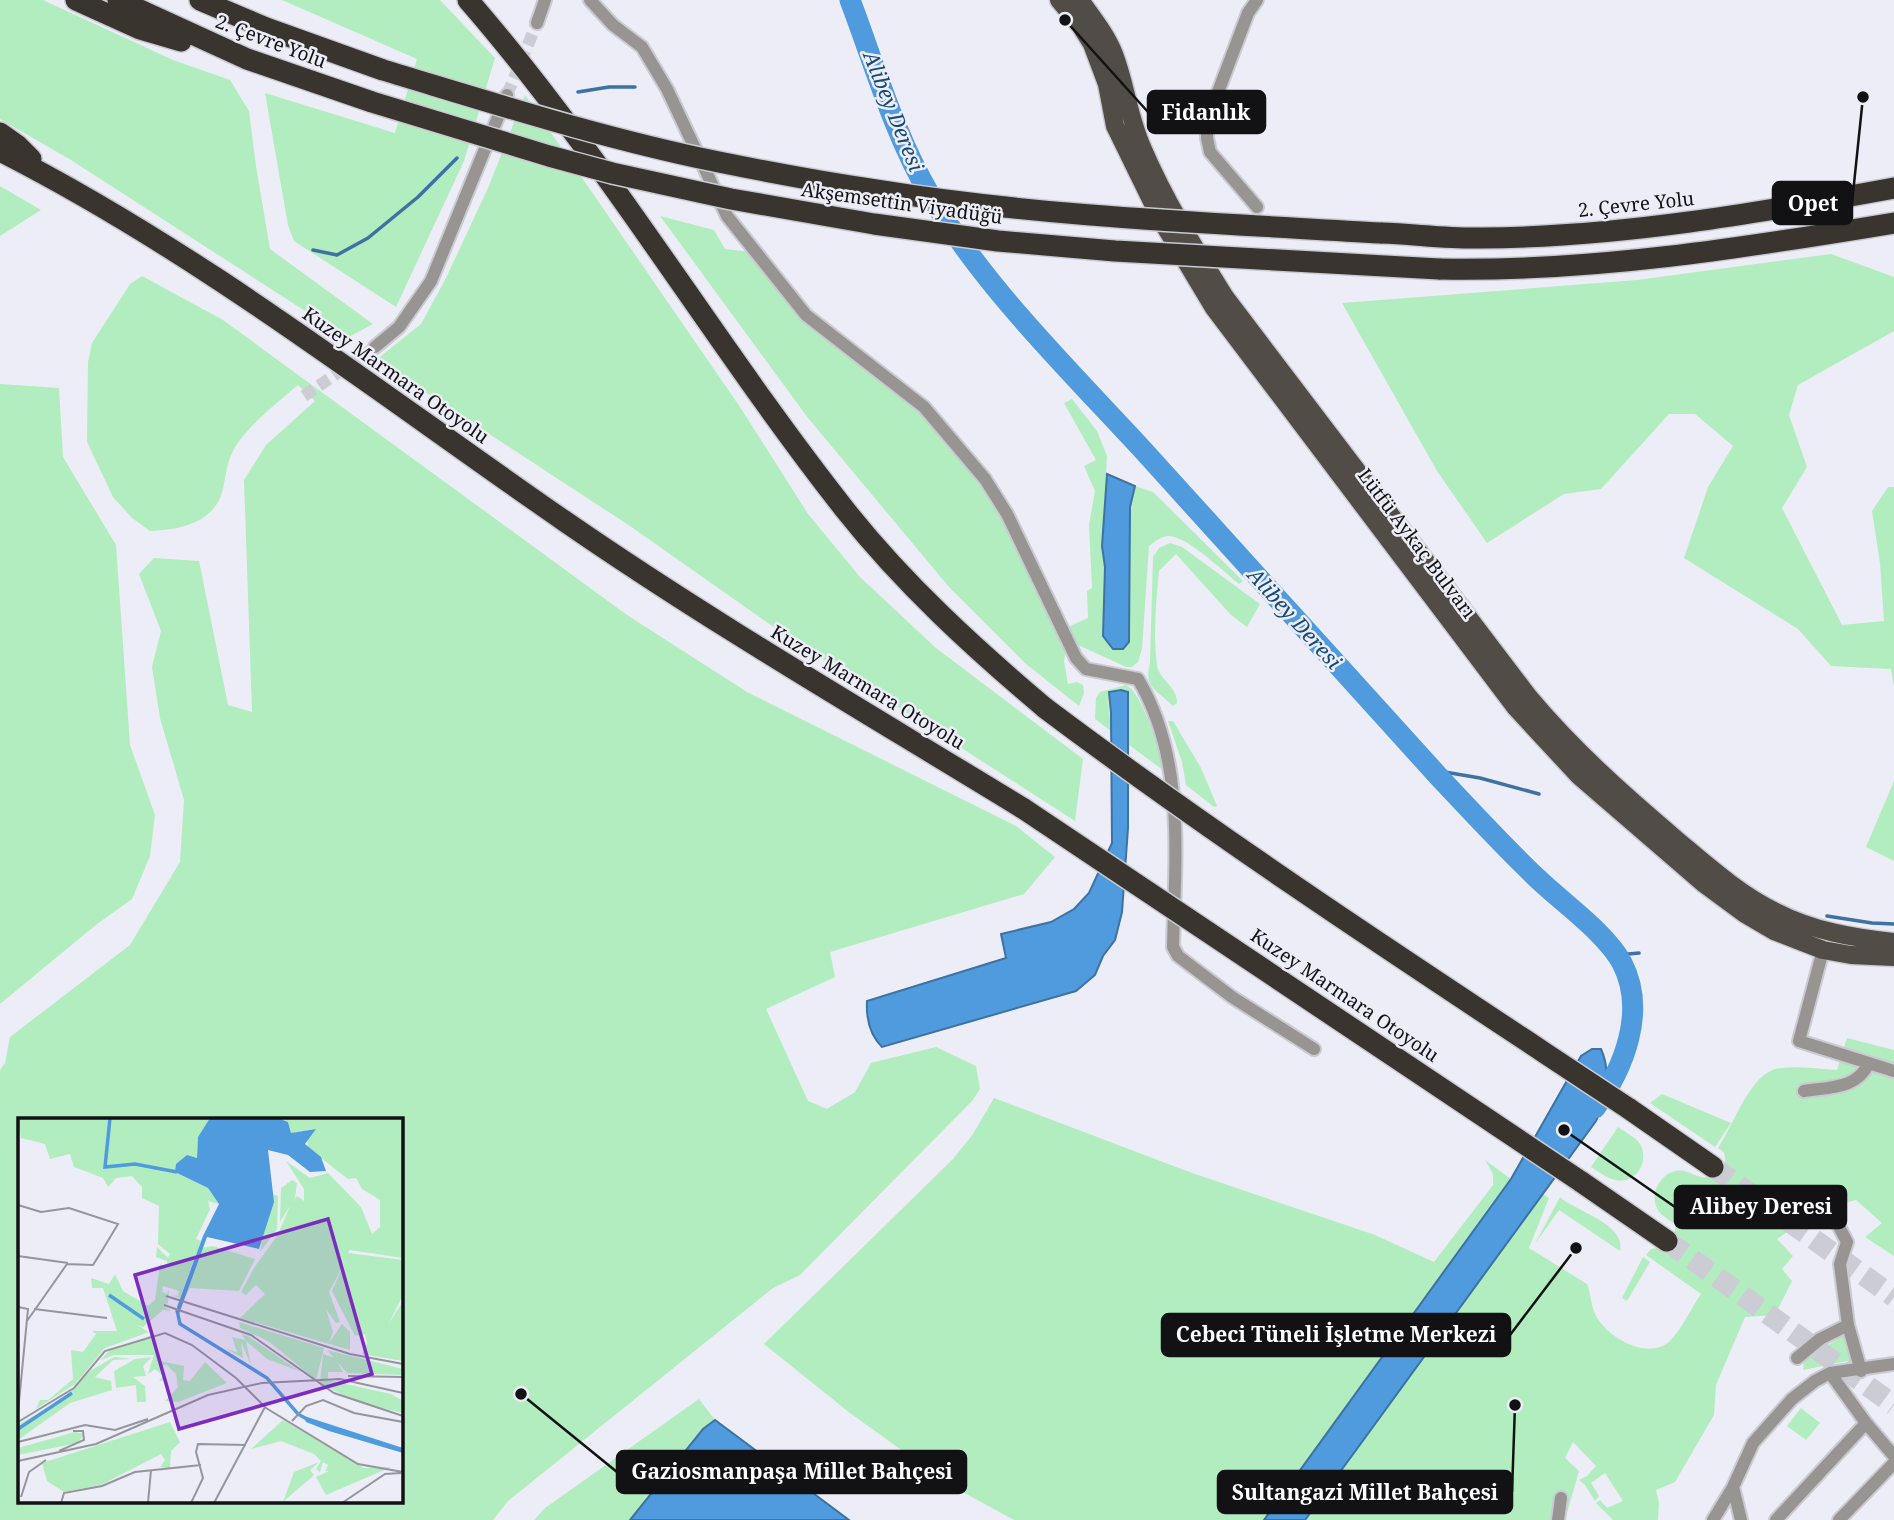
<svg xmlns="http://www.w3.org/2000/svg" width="1894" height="1520" viewBox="0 0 1894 1520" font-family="'Noto Serif',serif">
  <rect width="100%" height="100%" fill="#ededf7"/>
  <path fill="#b1edbe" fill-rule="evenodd" d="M0,0H43L173,60L230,80L249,111L256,166L270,249L373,324L347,338L71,160L0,119Z
    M282,0H440L495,58L464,161L396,307L294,241L288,225L265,93L395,133L417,59Z
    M525,95L740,407L808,514L860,577L936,648L1083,759L1075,821L778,630L630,526L376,360L421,324L446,278L488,188Z
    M0,186L41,210L0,236Z
    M660,216L714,230L725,249L751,252L799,318L920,410L964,461L1003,519L1041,602L1066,648L1064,661L1068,684L1077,682L1083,685L1084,693L1079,706L1026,664L949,587L808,418Z
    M1831,254L1894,277V331L1798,385L1789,415L1807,467L1782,508L1842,625L1884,621L1880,563L1872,511L1888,487H1894V687L1891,669L1831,666L1798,629L1684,558L1708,487L1733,446L1695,414H1669L1601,489L1564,494L1487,543L1437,471L1342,303L1637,280Z
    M142,276L223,320L627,615L747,692L1016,826L1055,857L1024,894L830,952L835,977L766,1009L808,1101L827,1109L855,1092L871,1063L936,1047L976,1066L980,1089L972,1101L800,1275L773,1288L508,1501L493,1520H0V1070L5,1063L10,1037L130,945L180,862L184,800L160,718L152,667L161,631L139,574L154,558L199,561L228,705L252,712L244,480L266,445L315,401L298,385C278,402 245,428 233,451C225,465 226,483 220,498C208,525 175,530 150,531L132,518L113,497L87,442L88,362L92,343L130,284ZM19,1119H401V1501H19Z
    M0,384L59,388L63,457L116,545L130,745L155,815L150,856L132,899L97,924L0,1004Z
    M1072,399L1097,431L1107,456L1102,546L1105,567L1103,636L1129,642L1130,506L1135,486L1153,492L1243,581L1239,584C1223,571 1188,537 1169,536C1162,536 1154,542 1149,546L1142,649L1138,662L1132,667H1126L1076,644L1066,628L1088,618L1087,591L1092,588L1089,525L1095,491L1084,466L1096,460L1064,403Z
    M1170,543L1182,547L1260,604L1247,627L1231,615L1176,554L1159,571C1156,602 1153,635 1157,665C1159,680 1178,687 1177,703L1173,706C1157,690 1143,687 1150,663L1153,557L1159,548Z
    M1126,685C1141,691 1158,747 1165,765L1163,770L1129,745L1127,692L1108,700L1111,731L1095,719L1096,698L1100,692Z
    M1168,721H1173L1201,768L1217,806L1214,807L1186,785L1182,762Z
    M1894,781V861L1866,847Z
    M1847,1038L1894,1050V1256L1865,1237L1882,1223L1856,1200L1819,1210L1777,1239L1793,1256L1782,1269L1792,1281L1775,1315L1745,1317L1716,1385L1714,1415L1675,1482L1656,1490L1659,1503L1658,1520H1613L1596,1503L1600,1500L1607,1508L1623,1501L1605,1473L1591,1483L1599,1496L1595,1501L1585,1485L1579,1480L1587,1476L1596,1466L1573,1442L1565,1458L1579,1471L1565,1520H1305L1541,1193L1549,1198L1529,1248L1587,1284C1591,1294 1591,1307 1596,1316C1608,1338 1648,1361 1670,1341C1681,1330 1692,1307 1701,1294L1646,1255L1651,1249C1666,1247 1677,1242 1675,1224C1669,1220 1662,1216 1658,1210C1649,1196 1659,1175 1675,1171C1693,1167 1700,1188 1720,1170C1724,1167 1725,1166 1725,1161C1726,1154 1723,1151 1718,1148C1734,1125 1751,1070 1781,1068C1799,1066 1819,1069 1837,1070Z
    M1662,1094L1731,1123L1715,1147L1650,1103Z
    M994,1098L1192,1173L1375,1235L1434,1262L1493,1185V1174L1485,1160L1511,1179L1264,1520H1014L950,1485L850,1413L764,1344L953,1159L973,1134Z
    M1618,1127C1625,1132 1635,1137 1640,1144C1650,1161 1636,1185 1615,1180C1606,1178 1598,1171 1591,1167Z
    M1560,1197C1574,1211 1626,1223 1620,1251L1559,1210L1535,1244Z
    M1643,1257L1650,1262L1627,1301L1622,1298Z
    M1846,1334L1852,1360L1803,1370L1804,1360Z
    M699,1399L715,1420L703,1429L630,1520H534L545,1508Z
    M1801,1408L1820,1423L1806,1440L1787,1426Z"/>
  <path fill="#4f9bde" stroke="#3d72a2" stroke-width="2" d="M1107,474L1135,486L1130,507L1129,642L1123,649H1113L1103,636L1105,567L1102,546Z
    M1121,690L1128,692V828L1122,912L1115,940L1103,956L1095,975L1076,991L882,1047C870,1035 866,1018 867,1001L1006,958L1001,934L1051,922L1074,909L1089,893L1112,843L1111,713L1109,692Z
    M1592,1049H1601C1611,1071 1607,1099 1596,1121L1305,1520H1264L1511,1179L1581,1056Z
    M715,1420L849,1520H630L703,1429Z"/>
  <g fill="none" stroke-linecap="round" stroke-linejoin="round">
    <path stroke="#3d72a2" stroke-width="3.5" d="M578,92L609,87H635
      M313,250L337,255L368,238L418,197L457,158
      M1433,770L1480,778L1539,794
      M1827,916L1872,923L1894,924
      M1618,955L1639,953"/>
    <path stroke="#4f9bde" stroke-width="21" d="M850,0C875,66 894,134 930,195C983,286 1071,372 1142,449C1242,558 1340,669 1440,778C1472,812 1504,847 1538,879C1563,903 1607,934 1622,963C1647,1011 1624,1068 1595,1108"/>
    <path stroke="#ccccd5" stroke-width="12" stroke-dasharray="12 6" stroke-linecap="butt" d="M507,95L537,23
      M304,396L375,347"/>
    <path stroke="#ccccd5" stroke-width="21" stroke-dasharray="21 10" stroke-linecap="butt" d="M1713,1167L1894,1297
      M1667,1241L1894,1405"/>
    <g stroke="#cacad3" stroke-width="16">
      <path id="minor" d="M590,0L613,25L642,47L667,89L727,216L806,315L924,407L985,479L1007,514L1076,658L1086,669L1138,679C1186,760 1175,857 1173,947L1178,956L1232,997L1314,1049
        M537,23L545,0
        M1257,207L1210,152L1207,138V121L1248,13L1257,0
        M375,347L399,327L431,281L507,95
        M1823,950L1799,1041L1894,1071
        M1804,1091C1830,1087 1857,1089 1869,1063
        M1835,1219L1847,1242L1840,1264L1848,1325L1861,1371
        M1797,1358L1820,1339L1848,1325
        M1830,1373L1866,1423L1894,1456
        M1558,1520L1561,1498
        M1713,1520L1733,1487
        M1741,1520L1733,1487L1753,1443L1792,1399L1815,1381L1830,1373L1894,1364
        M1776,1520L1866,1423
        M1839,1520L1894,1463"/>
    </g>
    <g stroke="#cacad3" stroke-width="21">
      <path id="primary" d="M1059,0L1080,25L1092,44L1107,84L1115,126L1160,218L1214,308L1516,708L1579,776L1703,883L1745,914L1774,931L1823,950L1851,955L1894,957
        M1080,0C1092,17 1106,34 1114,54C1126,85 1128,115 1142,147C1164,199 1195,249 1225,297L1528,696C1573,750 1624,795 1677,840C1708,866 1739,894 1776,912C1813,931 1854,938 1894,942"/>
    </g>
    <g stroke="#cacad3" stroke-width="24">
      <path id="motorway" d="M76,0L140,29L181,41
        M118,0L247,59L372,102
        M200,0L266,28L383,70
        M468,0C607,160 715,345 846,511C904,584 974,648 1045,708
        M0,133L17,145L31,159
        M0,151C199,252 379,393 563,520C712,623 869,714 1024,809
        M1381,233C1414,234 1449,239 1482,238C1621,237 1758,213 1894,188
        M1439,269C1592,272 1743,248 1894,223
        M1628,1108L1713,1167
        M1580,1181L1667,1241"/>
    </g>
    <use href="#minor" stroke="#979491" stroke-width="12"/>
    <use href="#primary" stroke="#514c46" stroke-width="18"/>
    <use href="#motorway" stroke="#39342d" stroke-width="21"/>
    <g stroke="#cacad3" stroke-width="24" stroke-linecap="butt">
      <path id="motorway-bridge" d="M383,70C493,103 602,138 714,161C768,172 822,182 876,190C1043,217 1212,223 1381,233
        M372,102L549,156L612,173L731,199L874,224L998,241L1115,251L1439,269
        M1045,708C1234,850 1432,978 1628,1108
        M1024,809L1580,1181"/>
    </g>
    <use href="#motorway-bridge" stroke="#39342d" stroke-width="21"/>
  </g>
  <g text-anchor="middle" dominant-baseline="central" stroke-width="5" stroke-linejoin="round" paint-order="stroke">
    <g font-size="19" fill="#121215" stroke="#ededf7">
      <text transform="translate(271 41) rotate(21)">2. Çevre Yolu</text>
      <text transform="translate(902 203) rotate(8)">Akşemsettin Viyadüğü</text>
      <text transform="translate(1636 204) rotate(-6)">2. Çevre Yolu</text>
      <text transform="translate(396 375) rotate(35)">Kuzey Marmara Otoyolu</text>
      <text transform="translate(1417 543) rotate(53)">Lütfü Aykaç Bulvarı</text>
      <text transform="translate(868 687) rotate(31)">Kuzey Marmara Otoyolu</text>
      <text transform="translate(1345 995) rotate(34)">Kuzey Marmara Otoyolu</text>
    </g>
    <g font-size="21" font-style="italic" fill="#134b76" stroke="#ededf7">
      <text transform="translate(894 111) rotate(68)">Alibey Deresi</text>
      <text transform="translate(1295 618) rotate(48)">Alibey Deresi</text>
    </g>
  </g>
  <g transform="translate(18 1118)">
    <rect width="385" height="385" fill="#ededf7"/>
    <path d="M0,0H192L180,19L179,40L169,37L159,46L157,54L190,70L201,86L190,83L192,91L178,121L183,123L162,180L153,177L160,178L161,173L145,168L144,174L149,176L151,171L150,185L145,188L153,193L145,192L125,209L119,207L131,214L87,230L57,266L18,291L22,282H30L55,261L53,232L65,234L78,216L74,213H99L85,170H74L73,160L91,166L97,156L105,173L130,188L137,182L142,146L150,151L149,143L138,139L139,129L150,140L152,136L140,126L141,88L124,80V69L114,58L98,60L90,69L85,60L56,49L52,36L32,41L27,26L3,20ZM260,0H385V140L332,132L330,135L385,142V177L370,207L385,183V243L344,236L349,225L347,216L337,218L314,173L328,142L311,174L322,204L318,205L308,191L315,214L311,225L324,206L332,214V232L222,200L247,176L238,167L228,177L223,174L236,150L259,118L273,86L279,78L286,83V71L268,43L292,60L310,55L343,89L354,116L362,109V82L344,71L338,60L330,61L290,30L289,19L297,11L273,15L270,4ZM274,62L279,65L277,80L262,104L263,70ZM254,76L260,78L259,111L242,134ZM195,128L237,141L221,173L172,170L166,180L184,130ZM221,204L306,230L298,262L250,223L222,210ZM224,216L230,218L281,253L249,241L228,223L233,247L223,224L225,240L208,231L219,234L214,219L227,222ZM134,217L142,243L166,248L165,262L172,263L187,244L209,265L160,284L147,283L160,269L158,256L148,246L144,248L148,262L141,263L145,258L137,251L130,256L136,237H96L83,242L91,233ZM309,232L385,251V257L329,255ZM305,236L317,240L325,254H310V262L373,276L385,283V295L339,284L302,265ZM96,239L113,241L95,242L77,259L93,263L94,272L52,285L0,322V307L48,279L72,253ZM134,239L125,248L128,258L115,259L127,268L128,284H119L118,267L98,270L96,253L117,241ZM265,302L317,333L346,350L307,353L310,347L305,344L302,354L298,351L303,343L296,336L263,323L233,331ZM152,304L162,324L153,333L152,350L142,349L147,342L143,336L83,367L46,374L29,363L24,345ZM57,314L66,316L60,325L0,337V330ZM301,344L292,352L296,357L265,384L276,354ZM373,349L308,377L298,359L315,351Z" fill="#b1edbe"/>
    <path d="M192,0H260L270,4L273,15L298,11L287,26L303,39L308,53L292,54L270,37L250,32L256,84L241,131L189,119L161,196L159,189L185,118L201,86L190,70L157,54L158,46L169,37L179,40L180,19ZM286,298L385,330V335L311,313L288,304Z" fill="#4f9bde"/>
    <path fill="none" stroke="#4f9bde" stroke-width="3.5" d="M92,0L87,49L117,46L159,54M91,177L126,201M159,192L162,206L249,260L280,296L292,303M0,311L54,275"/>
    <path fill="none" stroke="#95959d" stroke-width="2" d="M0,87L23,94L51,90L100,106L85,131M0,138L50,145M148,178L332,236L385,246M146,187L233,217L316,275L385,298M0,189L10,191L0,294M16,191L89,200M9,203L49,146L75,147L85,131M330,258L385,259M274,303L288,288L305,282L336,295L385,304M0,304L56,270L87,233L147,215L174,227L218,260L248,290L340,346L385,354M0,324L67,307L97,312L130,301M41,333L66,322L65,313H55M0,343L78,326L190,277L244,265L322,261L385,275M3,379L11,354L28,342M43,385L46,375L84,368L117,354L183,347M130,385L133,352M173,385L185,360L178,334L180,326L228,327M196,385L247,289M324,385L367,356L383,355"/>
    <path fill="#7b2cbf" fill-opacity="0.15" stroke="#7b2cbf" stroke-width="3.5" d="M310,101L354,256L161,311L117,157Z"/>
    <rect width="385" height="385" fill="none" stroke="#121215" stroke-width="3.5"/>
  </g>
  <path fill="none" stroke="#121215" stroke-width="2.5" d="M1065 20L1148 112M1863 97L1852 203M1564 1130L1675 1207M1576 1248L1510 1335M521 1394L617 1472M1515 1405L1512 1492"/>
  <g fill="#121215" stroke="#ededf7" stroke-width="2.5">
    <circle cx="1065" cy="20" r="7"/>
    <circle cx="1863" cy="97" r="7"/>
    <circle cx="1564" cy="1130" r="7"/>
    <circle cx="1576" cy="1248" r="7"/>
    <circle cx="521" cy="1394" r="7"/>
    <circle cx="1515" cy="1405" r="7"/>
  </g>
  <g fill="#121215" stroke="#121215" stroke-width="2.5">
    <rect x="1148" y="91" width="117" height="42" rx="7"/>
    <rect x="1773" y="182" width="79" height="42" rx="7"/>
    <rect x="1675" y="1186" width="171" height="42" rx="7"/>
    <rect x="1162" y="1314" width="348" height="42" rx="7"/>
    <rect x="617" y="1451" width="349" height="42" rx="7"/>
    <rect x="1218" y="1471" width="294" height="42" rx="7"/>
  </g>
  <g font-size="21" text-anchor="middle" font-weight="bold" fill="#fff">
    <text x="1206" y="120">Fidanlık</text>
    <text x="1813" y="211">Opet</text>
    <text x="1761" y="1214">Alibey Deresi</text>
    <text x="1336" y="1342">Cebeci Tüneli İşletme Merkezi</text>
    <text x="792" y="1479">Gaziosmanpaşa Millet Bahçesi</text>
    <text x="1365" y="1500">Sultangazi Millet Bahçesi</text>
  </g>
</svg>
